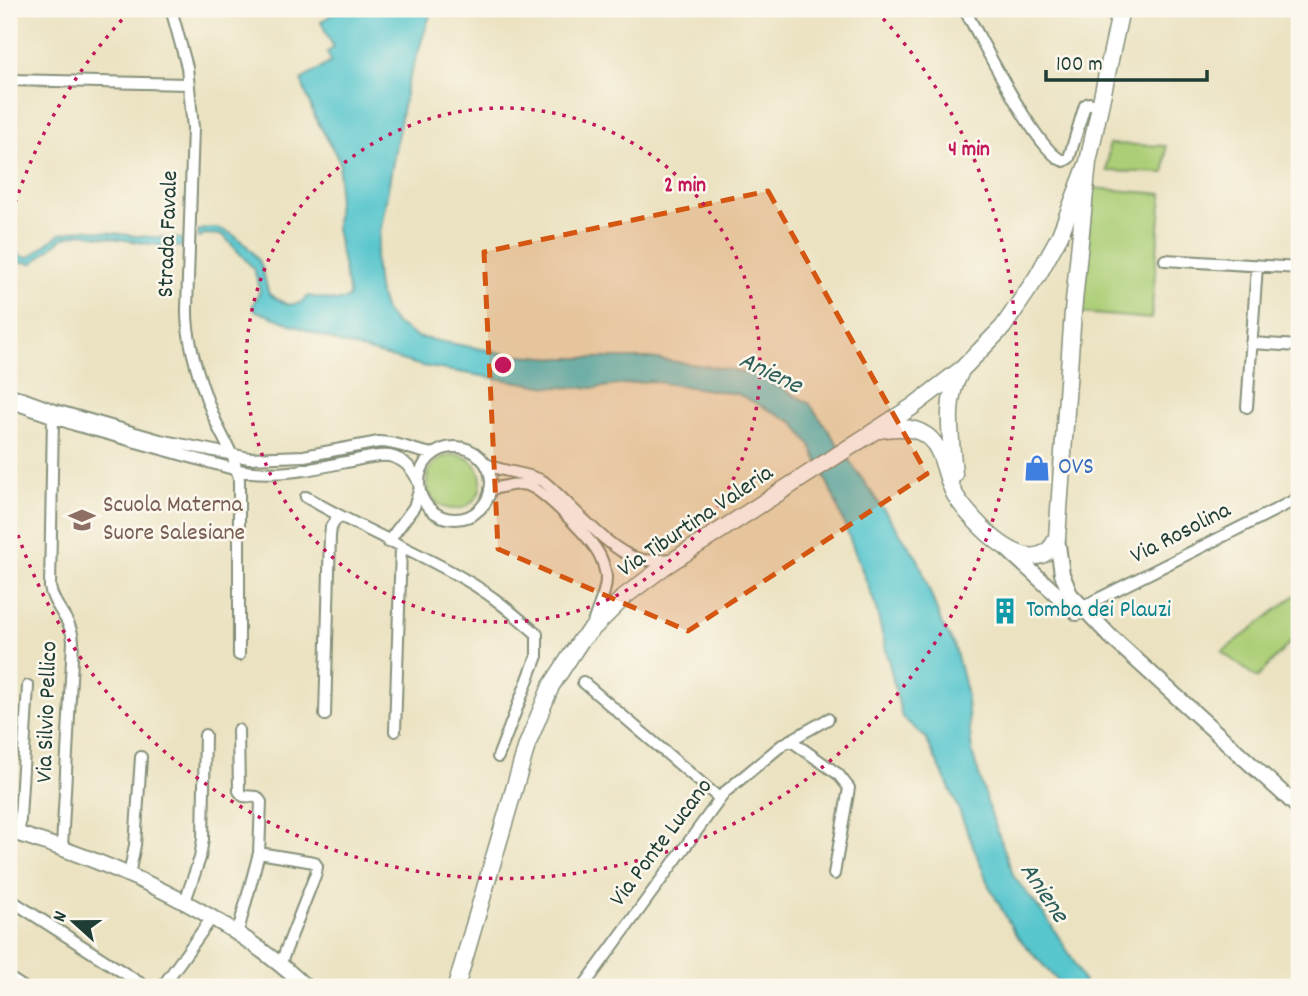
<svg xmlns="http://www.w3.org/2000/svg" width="1308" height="996" viewBox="0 0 1308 996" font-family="Dekko,sans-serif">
  <rect width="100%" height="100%" fill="#fbf7ec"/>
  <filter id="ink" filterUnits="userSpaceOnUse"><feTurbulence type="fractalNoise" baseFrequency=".0143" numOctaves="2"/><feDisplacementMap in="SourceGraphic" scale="14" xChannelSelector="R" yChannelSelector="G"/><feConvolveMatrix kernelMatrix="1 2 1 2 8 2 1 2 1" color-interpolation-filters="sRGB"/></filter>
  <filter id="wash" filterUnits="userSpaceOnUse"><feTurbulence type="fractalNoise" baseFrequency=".00686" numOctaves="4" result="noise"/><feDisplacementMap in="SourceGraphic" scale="28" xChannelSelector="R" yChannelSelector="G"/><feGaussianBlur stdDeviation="1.57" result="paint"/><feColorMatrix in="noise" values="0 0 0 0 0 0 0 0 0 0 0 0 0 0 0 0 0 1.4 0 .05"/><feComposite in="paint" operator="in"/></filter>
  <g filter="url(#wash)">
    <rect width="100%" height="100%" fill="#ebe2c1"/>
    <path fill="#acce76" stroke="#668655" stroke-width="2" d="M1109,144L1166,146L1165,173L1107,171Z
      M1092,188L1162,194L1151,319L1081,313Z
      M427 482a27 27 0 1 1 54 0a27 27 0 1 1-54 0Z
      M1298,593L1299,633L1257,678L1222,652Z"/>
    <path fill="#58c6cd" stroke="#3c8280" stroke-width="2" d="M339,9H432L406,89L375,261L378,289L385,311L396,324L417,337L508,354L557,358H649L727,369L760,377L809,403L918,559L942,625L954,644L966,691L972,752L989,808L1014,877L1046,917L1072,958L1086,987H1063L1016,935L989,886L953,795L925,737L902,717L875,604L833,495L810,444L793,422L738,394L649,381L595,388L549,387L422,366L340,343L254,310L253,305L260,291L254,269L223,235L205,234L198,238V231C222,220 245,241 259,261C264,269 265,284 269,294L288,305L300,303L308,296L336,301L347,299L349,294L336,229L340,162L314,115L301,80L331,62L327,52L334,48L321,22Z
      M83,229L136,236L183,239V246L170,247L81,233L63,238L33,263L20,262L9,255V248L23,257H30L60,234Z"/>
  </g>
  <g filter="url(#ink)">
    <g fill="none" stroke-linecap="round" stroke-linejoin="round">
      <g stroke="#85907a" stroke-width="14">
        <path id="minor" d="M171,9L187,67L193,128L187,309C186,344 205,398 219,429C228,447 236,460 239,480V655
          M964,9C981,37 1037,154 1064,161L1069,158L1085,105L1089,103L1099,106
          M9,80L189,84
          M1165,260L1299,268
          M1251,343L1299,346
          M9,393L55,410L160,440L249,458L304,456L379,442C399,442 415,452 434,454
          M9,402L75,425L237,470C275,477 309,470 346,462C359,460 375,454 389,456C404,459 414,470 419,484
          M1247,407L1257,266
          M53,417L50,587C53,607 72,619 73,641L62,847
          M419 483a36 36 0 1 1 72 0a36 36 0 1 1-72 0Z
          M486,464C504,473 525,472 543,481C569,502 608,551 639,559C650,562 661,560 672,559
          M490,489C502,488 515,482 527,485C544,490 592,539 600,556C603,562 605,570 606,576C607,594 595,611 592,628
          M306,497C358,528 413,549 464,579C491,594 514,614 537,634V656L498,757
          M388,542L414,507L419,491
          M1082,607L1299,498
          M583,682L719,798
          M325,715L330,536L331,527L338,516
          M238,730L239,791L243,796L257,797L261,802L259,853
          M395,731L401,548
          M790,740L838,774L849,788L834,874
          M19,834L28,686
          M129,875L135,845L141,757
          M9,899L146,987
          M184,904L200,858L203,839L205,735
          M237,935L259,853L314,862L317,866L316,873L280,965
          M9,978L23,987
          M162,987L211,919
          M583,987L725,792L782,745L828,719"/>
      </g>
      <g stroke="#85907a" stroke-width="18">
        <path id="secondary" d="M1057,538L1062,574L1070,594L1110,636L1299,808
          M1007,549L1077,613
          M9,831C114,863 225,912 306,987"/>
      </g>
      <g stroke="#85907a" stroke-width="19">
        <path id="primary" d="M880,430C895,427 914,426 927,436C945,450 944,476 955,495C971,521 1034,589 1057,538L1073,312L1088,162L1121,9
          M954,475C952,443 943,403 960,373
          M456,987L527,745L551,686L581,640L625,596L665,566L912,407L963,368L1003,327L1037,277L1060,235L1088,162"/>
      </g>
      <use href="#minor" stroke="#fff" stroke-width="10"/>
      <use href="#secondary" stroke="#fff" stroke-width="14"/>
      <use href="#primary" stroke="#fff" stroke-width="16"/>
    </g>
  </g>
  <path fill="#d45610" fill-opacity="0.2" stroke="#d45610" stroke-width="5" stroke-dasharray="14 9" stroke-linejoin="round" d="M768,191L927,474L688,631L498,549L484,252Z"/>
  <g fill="none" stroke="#c2185b" stroke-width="3.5" stroke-dasharray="3.5 7">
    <circle cx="503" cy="365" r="257"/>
    <path d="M9 223A514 514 0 0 1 130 11M876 11A514 514 0 1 1 9 507"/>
  </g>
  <defs>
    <g id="shop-bare" transform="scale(2.1)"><path d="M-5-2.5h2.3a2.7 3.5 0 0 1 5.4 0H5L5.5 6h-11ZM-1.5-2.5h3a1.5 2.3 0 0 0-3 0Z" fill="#3f7fe0" stroke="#fbf7ec" stroke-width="2.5" paint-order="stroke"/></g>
    <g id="school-bare" transform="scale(2.1)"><path d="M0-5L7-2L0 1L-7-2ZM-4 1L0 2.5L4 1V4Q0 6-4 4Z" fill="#8d6e63" stroke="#fbf7ec" stroke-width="2.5" paint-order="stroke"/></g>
    <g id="building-bare" transform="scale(2.1)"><path d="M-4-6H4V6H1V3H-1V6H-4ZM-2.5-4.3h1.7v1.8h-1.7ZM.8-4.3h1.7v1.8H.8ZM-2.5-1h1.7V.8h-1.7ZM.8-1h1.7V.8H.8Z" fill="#0f9aa8" stroke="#fbf7ec" stroke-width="2.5" paint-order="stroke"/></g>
  </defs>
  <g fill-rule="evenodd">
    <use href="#shop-bare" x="1037" y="468"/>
    <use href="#school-bare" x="82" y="520"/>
    <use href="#building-bare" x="1005" y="611"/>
  </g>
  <g text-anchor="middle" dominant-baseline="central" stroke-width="5" stroke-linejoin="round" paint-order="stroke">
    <g font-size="24" fill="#1f3d34" stroke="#fbf7ec">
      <text transform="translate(169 234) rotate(-88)">Strada Favale</text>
      <text transform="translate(696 522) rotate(-34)">Via Tiburtina Valeria</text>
      <text transform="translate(1181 534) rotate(-27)">Via Rosolina</text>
      <text transform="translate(48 712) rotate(-88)">Via Silvio Pellico</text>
      <text transform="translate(662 843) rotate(-53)">Via Ponte Lucano</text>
    </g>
    <g font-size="24" fill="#366cbe" stroke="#fbf7ec" text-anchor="start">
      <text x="1058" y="468">OVS</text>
    </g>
    <g font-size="24" fill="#785e54" stroke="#fbf7ec" text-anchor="start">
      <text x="103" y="506">Scuola Materna<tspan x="103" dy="28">Suore Salesiane</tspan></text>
    </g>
    <g font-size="24" fill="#0d838f" stroke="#fbf7ec" text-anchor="start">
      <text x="1026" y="611">Tomba dei Plauzi</text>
    </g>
    <g font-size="26" font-style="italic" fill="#2d5f5a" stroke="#fbf7ec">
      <text transform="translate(770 374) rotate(26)">Aniene</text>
      <text transform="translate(1043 893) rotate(56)">Aniene</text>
    </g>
  </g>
  <circle cx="503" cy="365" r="10" fill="#c2185b" stroke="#fbf7ec" stroke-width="3.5"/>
  <g font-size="21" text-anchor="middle" font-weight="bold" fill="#c2185b" stroke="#fbf7ec" stroke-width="5" stroke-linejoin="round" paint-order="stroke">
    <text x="969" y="155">4 min</text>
    <text x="685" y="191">2 min</text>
  </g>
  <rect width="1308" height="996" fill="none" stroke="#fbf7ec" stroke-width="35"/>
  <g transform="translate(74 922) rotate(291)" stroke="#fbf7ec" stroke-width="5" paint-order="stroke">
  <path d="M0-5L12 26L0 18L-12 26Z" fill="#1f3d34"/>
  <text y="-10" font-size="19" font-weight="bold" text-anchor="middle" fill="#1f3d34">N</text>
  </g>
  <path d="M1046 70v10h161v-10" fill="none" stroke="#1f3d34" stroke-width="3.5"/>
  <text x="1056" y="70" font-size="21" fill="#1f3d34" stroke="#fbf7ec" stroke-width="5" paint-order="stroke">100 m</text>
</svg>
